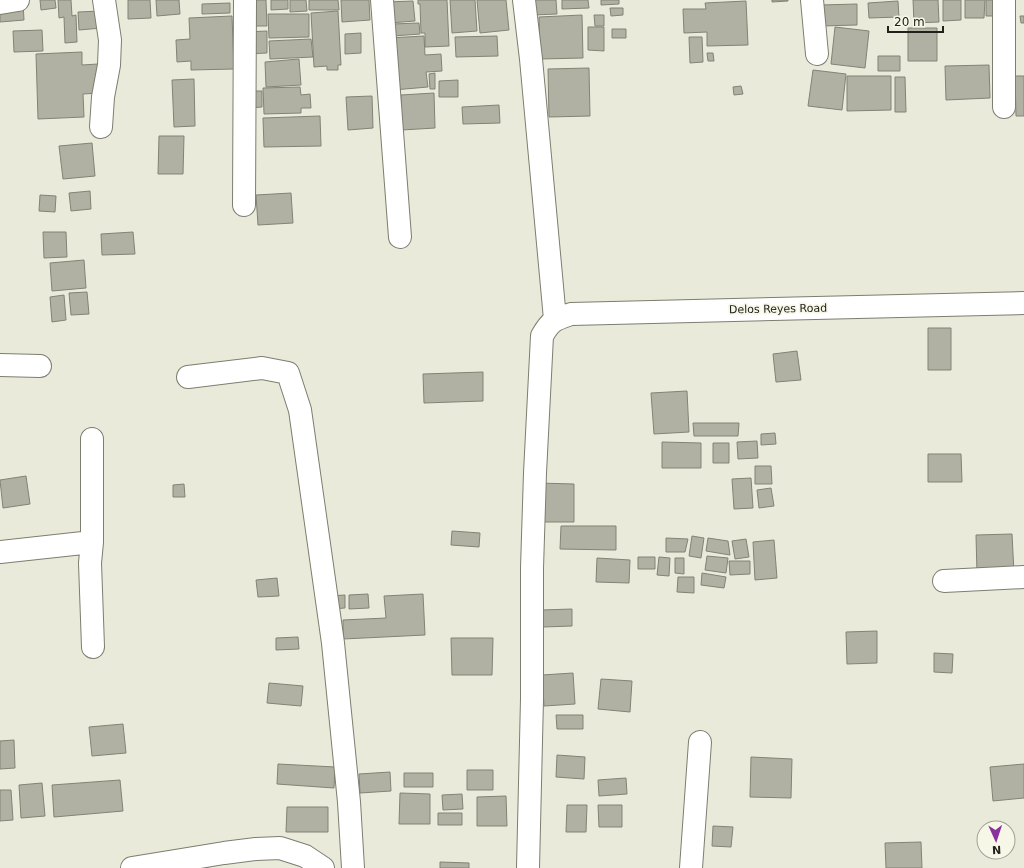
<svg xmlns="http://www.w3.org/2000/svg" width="1024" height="868" viewBox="0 0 1024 868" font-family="'DejaVu Sans',sans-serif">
  <rect width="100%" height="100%" fill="#eaeadb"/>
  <path fill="#b1b1a3" stroke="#838275" d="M40,0H55L56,8L41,10Z
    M58,0H71L72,16L76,15L77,42L65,43L64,17L59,18Z
    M128,0H150L151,18L128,19Z
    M156,0H179L180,14L157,16Z
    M246,0H266L267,26H247Z
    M271,0H288V9L271,10Z
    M290,0H306L307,11L290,12Z
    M309,0H338L339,10H309Z
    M341,0H369L370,20L342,22Z
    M418,0H447L449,46L425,47V33H421L420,4H418Z
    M450,0H475L477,31L452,33Z
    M477,0H506L509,30L480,33Z
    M532,0H556L557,14L533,15Z
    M562,0H588L589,8L562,9Z
    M601,0H619V4L601,5Z
    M772,0H788V1L772,2Z
    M913,0H938L939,22L914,23Z
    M943,0H961V20L943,21Z
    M965,0H985L984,18H965Z
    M986,0H996L997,16H986Z
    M413,1L415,21L389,23L387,2Z
    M746,1L748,45L707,46V32L684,33L683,9H706L705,3Z
    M898,1L899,17L869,18L868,3Z
    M23,3L24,20L0,22V5Z
    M230,3V13L202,14V4Z
    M857,4V25L822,26L821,5Z
    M610,8H623V15L611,16Z
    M101,11L102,28L79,30L78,12Z
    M338,11L341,65H338V70H327V66L314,67L311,13Z
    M268,14H309V37L269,38Z
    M582,15L583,58L540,59L539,17Z
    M594,15H604V26H595Z
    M232,16L234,69L191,70V61L177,62L176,40L190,39L189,18Z
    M1020,16H1024V23H1021Z
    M419,23L420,34L393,36V24Z
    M588,27H604V51L588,50Z
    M835,27L869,31L865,68L831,64Z
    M908,28H937V61H908Z
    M612,29H626V38H612Z
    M42,30L43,51L14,52L13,31Z
    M267,31V53L246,54V32Z
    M361,33V53L345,54V34Z
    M424,36L425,55L441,54L442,71L426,72L428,87L393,90L389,38Z
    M497,36L498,56L456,57L455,37Z
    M689,37H702L703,62L690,63Z
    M311,39L313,57L270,59L269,41Z
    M82,52V65L98,64L99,93L83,94L84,117L38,119L36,54Z
    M707,53H713L714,61H708Z
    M878,56H900V71H878Z
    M299,59L301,85L266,87L265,62Z
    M989,65L990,98L946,100L945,66Z
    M589,68L590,116L549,117L548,69Z
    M813,70L846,74L842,110L808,106Z
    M435,73V89H430L429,74Z
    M847,76H891V110L847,111Z
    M1015,76H1024V116H1016Z
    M895,77H905L906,112H895Z
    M194,79L195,126L174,127L172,80Z
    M458,80V97H439V81Z
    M741,86L743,94L734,95L733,87Z
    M300,87L301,95L310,94L311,108H301V113L264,114L263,88Z
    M248,91H262V107L249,108Z
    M434,93L435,128L402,130L401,95Z
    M372,96L373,128L348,130L346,97Z
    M499,105L500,123L463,124L462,107Z
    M320,116L321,146L264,147L263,118Z
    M159,136H184L183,174H158Z
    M92,143L95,176L63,179L59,146Z
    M90,191L91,209L71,211L69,193Z
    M291,193L293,223L258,225L256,195Z
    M40,195L56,196L55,212L39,211Z
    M43,232H66L67,257L44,258Z
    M133,232L135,254L102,255L101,234Z
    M84,260L86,288L52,291L50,263Z
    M87,292L89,314L71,315L69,293Z
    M64,295L66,320L52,322L50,297Z
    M928,328H951V370H928Z
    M797,351L801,380L776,382L773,354Z
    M483,372V401L424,403L423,374Z
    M687,391L689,432L654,434L651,393Z
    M693,423H739L738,436H694Z
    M775,433L776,444L761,445V434Z
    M757,441L758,458L738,459L737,442Z
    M662,442L701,443V468H662Z
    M713,443H729V463H713Z
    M928,454H961L962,482H928Z
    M755,466H771L772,484H755Z
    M26,476L30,504L3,508L0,480Z
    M751,478L753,508L734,509L732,479Z
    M537,483L574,484V522H537Z
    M184,484L185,497H173V485Z
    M771,488L774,506L759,508L757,490Z
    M561,526H616V550L560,549Z
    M452,531L480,533L479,547L451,545Z
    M1012,534L1014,573L977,574L976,535Z
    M692,536L704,538L701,558L689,556Z
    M666,538L688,539L685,552H666Z
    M708,538L728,541L730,555L706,551Z
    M746,539L749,557L735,559L732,541Z
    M774,540L777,578L755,580L753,542Z
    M707,556L728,558L726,573L705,570Z
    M638,557H655V569H638Z
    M659,557L670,558L669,576L657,575Z
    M597,558L630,560L629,583L596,582Z
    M675,558H684V574L675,573Z
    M729,561H750V574L730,575Z
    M702,573L726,577L724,588L701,585Z
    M678,577H694V593L677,592Z
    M277,578L279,596L258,597L256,580Z
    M368,594L369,608L349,609V595Z
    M423,594L425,635L343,639V620L386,618L384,596Z
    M345,595V608L331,609L330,596Z
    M572,609V626L543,627L542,610Z
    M877,631V663L847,664L846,632Z
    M298,637L299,649L276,650V638Z
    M451,638H493L492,675H452Z
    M934,653L953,654L952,673L934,672Z
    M573,673L575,704L544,706L542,675Z
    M601,679L632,681L630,712L598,709Z
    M269,683L303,686L301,706L267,703Z
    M556,715H583V729H557Z
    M123,724L126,753L92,756L89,727Z
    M14,740L15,768L0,769V741Z
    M557,755L585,757L584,779L556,777Z
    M751,757L792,759L791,798L750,797Z
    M278,764L335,767L334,788L277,784Z
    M1024,764V798L993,801L990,767Z
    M467,770H493V790H467Z
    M390,772L391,791L360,793L359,774Z
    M404,773H433V787H404Z
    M626,778L627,794L599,796L598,780Z
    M120,780L123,811L54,817L52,785Z
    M42,783L45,816L21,818L19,785Z
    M0,790H11L13,820L0,821Z
    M400,793L430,794V824H399Z
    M462,794L463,809L443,810L442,795Z
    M506,796L507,826H477V797Z
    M567,805H587L586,832H566Z
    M598,805H622V827H599Z
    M287,807H328V832H286Z
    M438,813H462V825H438Z
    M713,826L733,827L731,847L712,846Z
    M921,842L922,868H886L885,843Z
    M440,862L469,863V868H440Z"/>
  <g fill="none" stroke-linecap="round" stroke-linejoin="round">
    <g stroke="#7d7d70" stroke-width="24">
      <path id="minor" d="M382,0L400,237
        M524,0L531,59L555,319
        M812,0L817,54
        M1004,0V107
        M0,3L18,0
        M101,127L103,97L109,65L110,40L104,0
        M244,205L245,0
        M0,365L40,366
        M188,377L262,368L288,373L300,410L333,643L349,802L353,868
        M92,542V439
        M0,552L92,542L90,563L93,647
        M944,581L1024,577
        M132,868L224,853L256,849L280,848L305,856L323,868
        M528,868L532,699V568L535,473L542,336C551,320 554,320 571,314L1024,303
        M691,868L700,742"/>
    </g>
    <use href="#minor" stroke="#fff" stroke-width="22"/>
  </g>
  <g text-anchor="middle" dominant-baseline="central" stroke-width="3.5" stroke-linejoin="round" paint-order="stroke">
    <g font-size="11" fill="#21211c" stroke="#f7f7e8">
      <text transform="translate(778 309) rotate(-1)">Delos Reyes Road</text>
    </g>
  </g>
  <g transform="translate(996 840) rotate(177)"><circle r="19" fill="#f7f7e8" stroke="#a1a196"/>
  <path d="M0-3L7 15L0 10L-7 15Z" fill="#89319d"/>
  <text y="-6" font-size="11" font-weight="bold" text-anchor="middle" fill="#21211c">N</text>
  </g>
  <path d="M888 26v6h55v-6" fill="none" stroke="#21211c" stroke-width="2"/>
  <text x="894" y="26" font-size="12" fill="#21211c" stroke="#f7f7e8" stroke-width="3" paint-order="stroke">20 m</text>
</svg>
